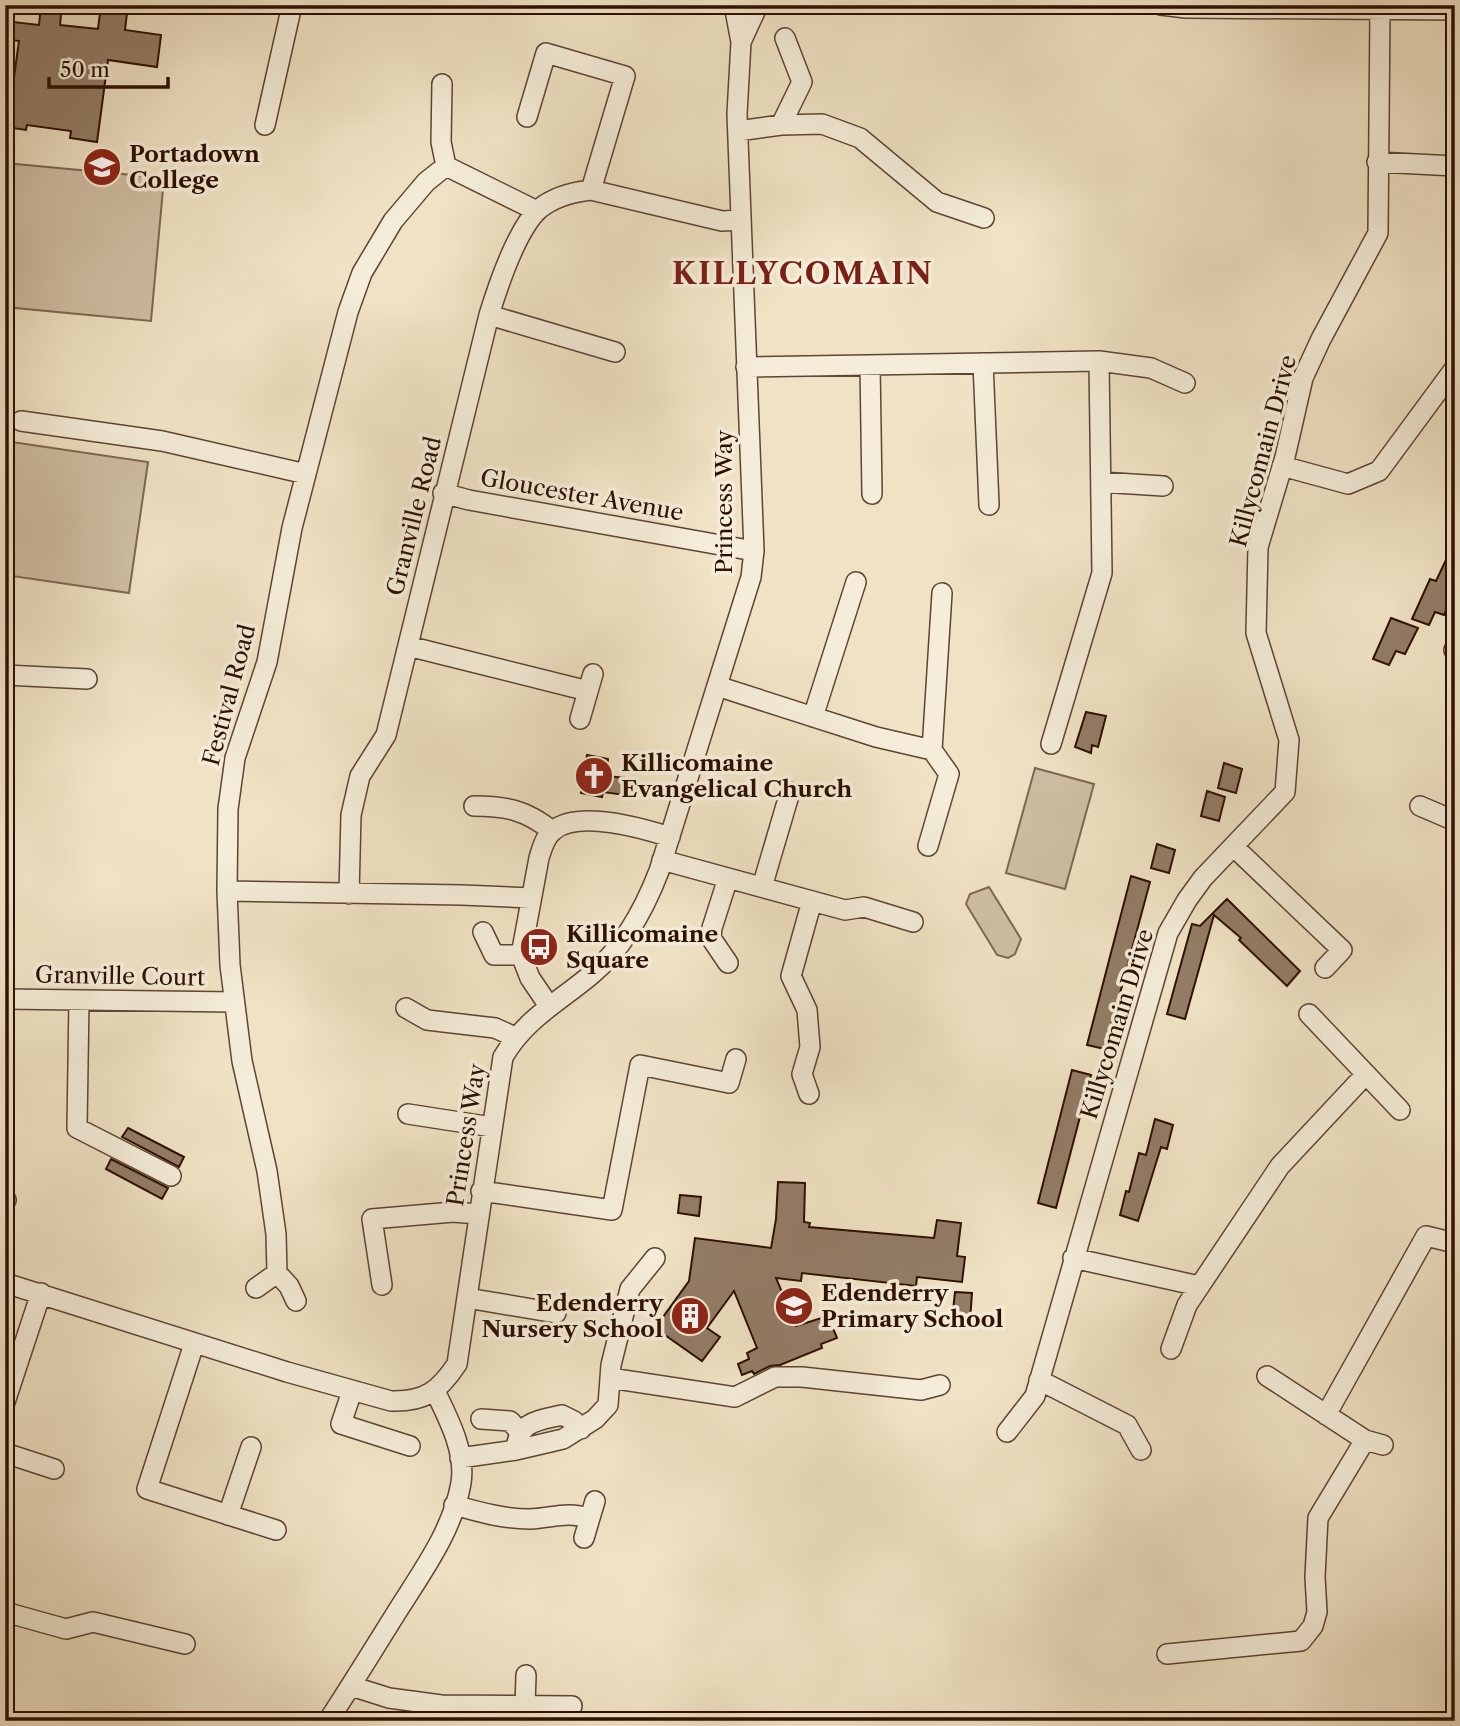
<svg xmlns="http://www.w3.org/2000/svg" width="1460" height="1726" viewBox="0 0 1460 1726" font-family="'Libre Caslon Text',serif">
  <rect width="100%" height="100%" fill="#f0e3c5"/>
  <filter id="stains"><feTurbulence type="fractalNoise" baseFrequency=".00286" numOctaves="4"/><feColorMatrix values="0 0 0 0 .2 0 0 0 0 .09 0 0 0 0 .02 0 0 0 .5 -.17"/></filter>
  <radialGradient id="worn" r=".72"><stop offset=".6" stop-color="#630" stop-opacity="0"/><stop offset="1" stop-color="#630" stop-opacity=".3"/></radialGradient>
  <path fill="#cfbfa4" stroke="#7e6753" stroke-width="2" d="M5,163L164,178L151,321L5,307Z
    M5,441L148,462L129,593L5,575Z
    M1035,768L1094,784L1065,889L1006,873Z
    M989,887L1021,939L1015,954L1008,958L997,955L966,904L970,894Z"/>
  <path fill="#937d67" stroke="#2e0f02" stroke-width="2" d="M41,5H62L60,25L98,29L101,5H128L125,30L161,35L157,67L108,60L97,142L70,138L71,131L27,125L26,130L5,127V99H11L19,41L5,39V21L39,25Z
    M1455,541V592L1444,615L1435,612L1429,625L1412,619L1430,579L1436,581Z
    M1391,618L1418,628L1405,654L1396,651L1389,665L1373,659Z
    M1086,712L1106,716L1098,747L1092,745L1091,753L1075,747Z
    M587,755L608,759L606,776L635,779L632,796L603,792L602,797L581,793Z
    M1224,763L1242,769L1236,793L1218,788Z
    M1207,791L1225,797L1219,821L1201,816Z
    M1157,844L1175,850L1169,873L1151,868Z
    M1131,876L1150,882L1105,1049L1087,1045Z
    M1227,899L1300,971L1287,986L1239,940L1241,938L1214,915L1185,1019L1167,1014L1192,924L1200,926Z
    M1072,1070L1091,1075L1056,1208L1038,1203Z
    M1155,1119L1173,1125L1167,1149L1161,1147L1138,1221L1120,1215L1126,1191L1129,1192L1139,1153L1146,1155Z
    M128,1128L184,1157L179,1167L122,1137Z
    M111,1159L168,1188L162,1199L106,1169Z
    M778,1182L805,1183L804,1222L810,1223L809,1227L934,1238L937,1220L961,1223L957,1256L965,1257L962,1282L917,1277L916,1286L802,1273L801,1281L776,1278L796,1326L828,1316L837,1338L821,1344L822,1348L780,1365L770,1366L754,1374L752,1371L742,1375L738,1364L749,1359L747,1353L757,1348L734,1291L707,1328L720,1337L702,1361L655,1328L689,1281L695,1238L771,1248L776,1219Z
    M680,1195L701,1197L699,1216L678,1213Z
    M955,1292L972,1293L970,1321L952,1320Z"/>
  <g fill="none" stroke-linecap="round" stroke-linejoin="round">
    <g stroke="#5e4433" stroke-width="22">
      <path id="minor" d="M1161,5L1186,8L1455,10
        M741,42L758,5
        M442,84L441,142L446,166L537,211
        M527,117L546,53L625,76L591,190
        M265,125L292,5
        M781,125L802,82L785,38
        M738,131L781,125L822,124L860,138L937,202L984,218
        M1377,162L1455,166
        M489,315L615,352
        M983,363L989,505
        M870,365L872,494
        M746,367L1099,361L1151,368L1185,383
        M21,421L162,441L306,474
        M1282,466L1348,484L1379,471L1455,368
        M1101,482L1163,486
        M443,493L469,500L754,551
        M408,646L588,691
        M1454,650H1455
        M5,675L87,679
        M717,686L876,737L932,750
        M813,717L856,582
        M580,719L593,674
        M1051,744L1102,573L1099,361
        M474,806C506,806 526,810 552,831
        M1420,806L1455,821
        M928,846L949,774L932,750L942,593
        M1234,847L1342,950L1325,968
        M662,860L845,910L864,907L913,922
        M762,887L790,792
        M227,891L462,895L531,898
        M349,894L351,815L360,776L386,735L489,315C498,286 517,229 539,209C554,197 572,192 591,190L722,221L741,220
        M483,932L494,955H521
        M728,963L711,938L712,928L728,878
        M5,999L234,1002
        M79,1000L77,1128L171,1176
        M549,1006L530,978L521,955L539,858C542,848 545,836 554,830C579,810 642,828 670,837
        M406,1008L427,1020L495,1028L515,1037
        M1309,1014L1400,1110
        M809,1094L802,1074L810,1047L807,1010L791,976L812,901
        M408,1114L492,1127
        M481,1191L612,1210L640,1065L729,1083L736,1059
        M5,1199L6,1200
        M1073,1258L1199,1286
        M277,1273L276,1234L267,1171L242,1061L230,965L227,891L228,809L235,758L267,662L292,528L348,312L362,273L393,221L426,182L446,166
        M5,1283L287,1372L391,1401C425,1402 439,1391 457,1364L503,1057C526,1018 559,1002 592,974C624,947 644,910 659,871L751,577L754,551L737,114L741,42L734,5
        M382,1285L372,1219L453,1212L478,1214
        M256,1288L277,1273L289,1286L296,1301
        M467,1298L556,1313
        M194,1344L147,1489L276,1530
        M1171,1349L1187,1305L1280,1166L1366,1074
        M1267,1376L1365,1440L1383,1445
        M610,1378L735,1397L775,1377H802L921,1390L940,1385
        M1039,1380L1127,1425L1141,1450
        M352,1391L341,1424L410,1446
        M5,1402L41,1293
        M1326,1415L1426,1236L1455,1243
        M481,1419L510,1421L520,1432
        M1007,1432L1035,1396L1168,933L1187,900L1203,878L1285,792L1289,740L1256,633L1258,547L1285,457L1303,378L1321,339L1378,233L1380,9
        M516,1450C518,1421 537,1421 562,1415L574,1421L581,1429
        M5,1453L54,1469
        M460,1458L516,1450L563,1439L595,1419L608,1405L611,1365L630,1289L655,1258
        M454,1505C479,1512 503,1519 530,1519C552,1518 567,1511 589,1518
        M228,1515L251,1447
        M584,1538L595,1501
        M5,1612L66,1629L93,1622L185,1644
        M1167,1654L1301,1641L1313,1626L1317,1612L1315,1577L1318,1518L1365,1440
        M351,1686L389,1698L441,1705L572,1706
        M525,1706L526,1675
        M328,1721C353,1683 376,1645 400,1607C424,1569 453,1529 461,1483C466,1451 448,1418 435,1391"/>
    </g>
    <use href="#minor" stroke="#f5edd9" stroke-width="19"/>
  </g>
  <defs>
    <g id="school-disc" transform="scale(2.0125)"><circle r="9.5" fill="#8f2418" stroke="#f5edd9"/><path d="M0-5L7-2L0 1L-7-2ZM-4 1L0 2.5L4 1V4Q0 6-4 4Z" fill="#fff"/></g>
    <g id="church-disc" transform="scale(2.0125)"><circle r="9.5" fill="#8f2418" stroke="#f5edd9"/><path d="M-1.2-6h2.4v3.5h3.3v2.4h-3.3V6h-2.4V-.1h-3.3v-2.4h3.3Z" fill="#fff"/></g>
    <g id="bus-disc" transform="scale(2.0125)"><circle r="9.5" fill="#8f2418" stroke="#f5edd9"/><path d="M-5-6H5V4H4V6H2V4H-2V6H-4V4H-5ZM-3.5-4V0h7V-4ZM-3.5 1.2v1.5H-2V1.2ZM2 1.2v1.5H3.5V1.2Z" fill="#fff"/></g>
    <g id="building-disc" transform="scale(2.0125)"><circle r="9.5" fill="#8f2418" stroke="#f5edd9"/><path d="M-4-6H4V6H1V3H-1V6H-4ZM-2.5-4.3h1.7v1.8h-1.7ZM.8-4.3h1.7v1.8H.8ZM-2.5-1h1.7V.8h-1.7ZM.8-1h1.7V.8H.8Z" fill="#fff"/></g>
  </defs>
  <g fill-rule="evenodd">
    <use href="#school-disc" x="102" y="167"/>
    <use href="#church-disc" x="594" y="776"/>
    <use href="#bus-disc" x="539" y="947"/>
    <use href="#school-disc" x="794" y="1306"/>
    <use href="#building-disc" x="690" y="1316"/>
  </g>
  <g text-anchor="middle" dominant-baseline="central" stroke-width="7" stroke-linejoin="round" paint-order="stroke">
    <g font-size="23" font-weight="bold" fill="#2e0f02" stroke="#f5edd9" text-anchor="start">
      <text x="129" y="154">Portadown<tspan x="129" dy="26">College</tspan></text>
      <text x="621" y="763">Killicomaine<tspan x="621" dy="26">Evangelical Church</tspan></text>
      <text x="566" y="934">Killicomaine<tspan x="566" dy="26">Square</tspan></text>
      <text x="821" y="1293">Edenderry<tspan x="821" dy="26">Primary School</tspan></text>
      <text x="663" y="1303" text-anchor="end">Edenderry<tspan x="663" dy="26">Nursery School</tspan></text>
    </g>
    <g font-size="23" fill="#2e0f02" stroke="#f5edd9">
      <text transform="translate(1263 451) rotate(-75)">Killycomain Drive</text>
      <text transform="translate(582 495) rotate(10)">Gloucester Avenue</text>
      <text transform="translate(724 502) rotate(-90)">Princess Way</text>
      <text transform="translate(414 516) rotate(-76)">Granville Road</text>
      <text transform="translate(229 695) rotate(-75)">Festival Road</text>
      <text transform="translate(120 976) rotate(1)">Granville Court</text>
      <text transform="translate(1117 1024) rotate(-73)">Killycomain Drive</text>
      <text transform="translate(466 1135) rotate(-81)">Princess Way</text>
    </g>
    <g font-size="30" font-weight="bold" letter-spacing="2" fill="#7a1f14" stroke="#f5edd9">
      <text x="803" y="273">KILLYCOMAIN</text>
    </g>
  </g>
  <rect width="1460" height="1726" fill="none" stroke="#f0e3c5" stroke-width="28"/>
  <rect x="7" y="7" width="1446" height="1712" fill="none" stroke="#2e0f02" stroke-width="3.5"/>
  <rect x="14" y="14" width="1432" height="1698" fill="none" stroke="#2e0f02" stroke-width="2"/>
  <path d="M49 77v10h119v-10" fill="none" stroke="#2e0f02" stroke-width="3.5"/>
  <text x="60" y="77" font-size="21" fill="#2e0f02" stroke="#f5edd9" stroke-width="5" paint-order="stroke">50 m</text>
  <rect width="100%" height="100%" filter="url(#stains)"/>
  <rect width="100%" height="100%" fill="url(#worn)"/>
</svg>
